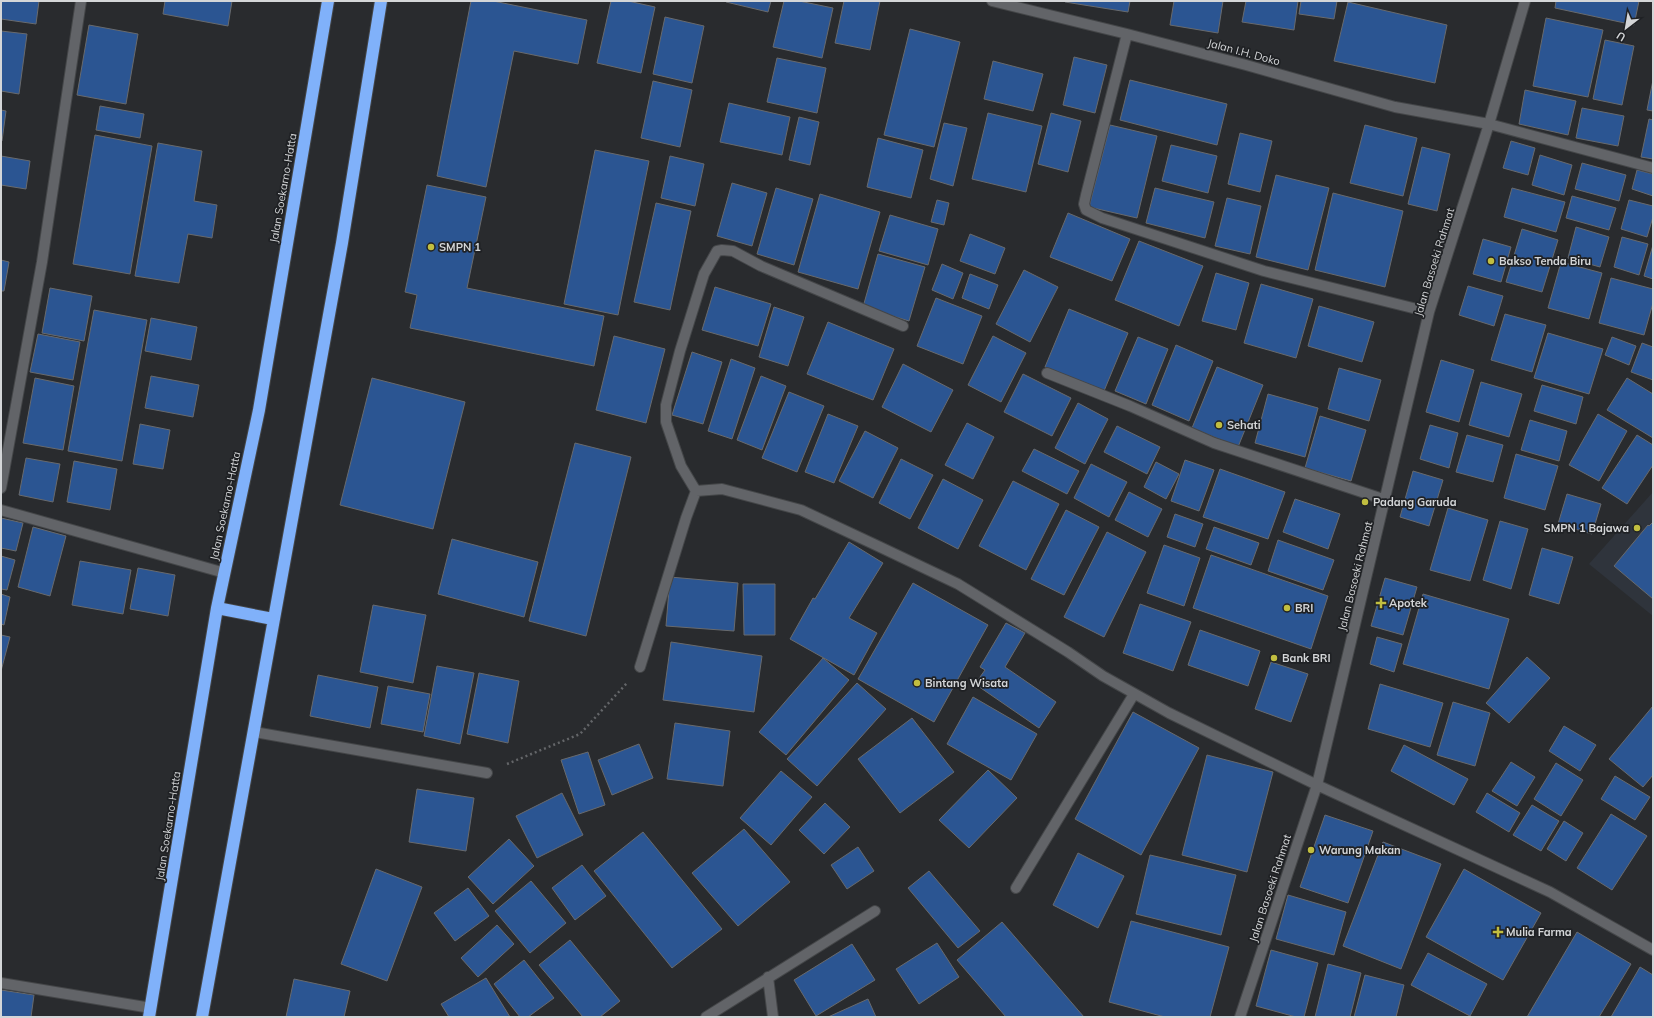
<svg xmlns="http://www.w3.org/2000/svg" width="1654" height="1018" viewBox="0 0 1654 1018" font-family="Mulish,sans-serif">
  <rect width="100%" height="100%" fill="#292b2e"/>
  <path fill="#2f343c" d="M1653,492V616L1589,564Z"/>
  <path fill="#2b5592" stroke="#686a6d" d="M1,1H39L36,24L1,19Z
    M165,1H232L228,26L163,14Z
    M471,1H493L587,20L578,64L514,51L486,187L437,176Z
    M611,1H628L655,7L641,73L597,63Z
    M726,1H771L768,12L726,2Z
    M784,1H799L833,8L822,58L773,47Z
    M844,1H880L870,50L835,43Z
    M1066,1H1130L1128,12L1065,2Z
    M1174,1H1223L1218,33L1170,25Z
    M1246,1H1298L1294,30L1242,22Z
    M1301,1H1337L1334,19L1299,14Z
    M1556,1H1639L1634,25L1555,8Z
    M1348,2L1447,25L1435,83L1334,61Z
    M665,17L704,26L692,83L653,74Z
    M1546,18L1603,30L1588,97L1533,86Z
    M89,25L138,34L126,104L77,95Z
    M910,29L960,42L934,147L884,135Z
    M1,31L27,34L19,94L1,91Z
    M1605,40L1634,46L1622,105L1593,99Z
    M1074,57L1107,65L1095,113L1063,105Z
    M777,58L826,68L817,113L767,102Z
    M993,61L1043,74L1033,111L984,99Z
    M1130,80L1227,104L1217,145L1120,120Z
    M1653,80V111L1647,110Z
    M653,81L692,90L680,147L641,138Z
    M1525,90L1576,101L1568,135L1519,124Z
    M729,103L790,117L782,155L720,142Z
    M100,106L144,114L140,138L96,130Z
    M1582,108L1624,116L1618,146L1576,138Z
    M1,110L6,111L2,141H1Z
    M988,113L1042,126L1026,192L972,179Z
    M1051,113L1081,121L1068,172L1038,164Z
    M799,117L819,122L810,165L789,160Z
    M1649,119L1653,120V159L1641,157Z
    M944,123L967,128L953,186L930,179Z
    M1110,125L1157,136L1137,218L1089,207Z
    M1365,125L1417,138L1403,196L1350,183Z
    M1240,133L1272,141L1260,192L1228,184Z
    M95,135L152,146L130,274L73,264Z
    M878,138L923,150L911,198L867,187Z
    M1511,141L1535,148L1528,175L1503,168Z
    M158,143L202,151L194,201L217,205L212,238L188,234L179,283L135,276Z
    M1171,145L1217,156L1208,193L1162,181Z
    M1422,147L1450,154L1437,211L1408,204Z
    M595,150L649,161L618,315L564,304Z
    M1540,155L1572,165L1564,195L1532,185Z
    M1,156L30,161L26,189L1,185Z
    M670,156L704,164L695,206L661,198Z
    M1582,163L1626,175L1619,201L1575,189Z
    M1637,170L1653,174V196L1632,189Z
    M1276,175L1329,188L1308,270L1256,257Z
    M732,183L767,193L752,246L717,236Z
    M427,185L486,197L467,288L604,316L594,366L410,328L417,295L405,292Z
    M776,188L813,199L794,265L757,254Z
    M1155,188L1214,202L1205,238L1146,223Z
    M1512,188L1565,202L1556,232L1504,217Z
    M1333,193L1403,211L1385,287L1315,270Z
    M820,194L880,212L858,289L798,272Z
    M1572,196L1616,208L1609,230L1566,218Z
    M1227,198L1261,206L1250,254L1215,246Z
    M937,200L949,203L944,225L931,222Z
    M1629,200L1653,206V217L1647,237L1621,229Z
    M656,203L691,211L670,310L634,302Z
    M1068,213L1130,239L1112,281L1050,257Z
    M890,215L938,229L928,265L879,251Z
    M1576,227L1609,237L1600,267L1568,258Z
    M1522,229L1558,240L1542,292L1506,282Z
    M970,234L1005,248L995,274L960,261Z
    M1622,237L1648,244L1639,275L1614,267Z
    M1483,239L1511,247L1501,282L1473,274Z
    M1139,241L1203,266L1179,326L1115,300Z
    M1653,245V279L1644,276Z
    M878,254L925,267L909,321L863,307Z
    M1,260L9,262L4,291H1Z
    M1561,262L1602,273L1589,319L1548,308Z
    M942,264L963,273L953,299L932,290Z
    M1024,270L1058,287L1030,342L996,324Z
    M1216,273L1249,283L1236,330L1202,321Z
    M970,274L998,285L989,309L962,298Z
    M1611,278L1653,289V303L1644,335L1599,323Z
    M1261,284L1313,299L1296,358L1244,343Z
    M1468,286L1503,296L1494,326L1459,315Z
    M715,287L771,304L758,346L702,330Z
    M50,288L92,296L84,341L42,333Z
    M936,298L982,316L963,364L917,346Z
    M1319,306L1374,322L1362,362L1308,346Z
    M774,307L804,317L788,366L759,357Z
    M1069,309L1128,333L1104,391L1045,367Z
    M94,310L147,320L122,461L68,451Z
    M1505,314L1546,325L1532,372L1491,360Z
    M151,318L197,327L191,360L145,351Z
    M828,322L894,349L873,400L807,374Z
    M1548,333L1603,349L1589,394L1534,378Z
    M38,334L80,342L73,380L30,372Z
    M614,336L665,349L646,423L596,410Z
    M993,336L1026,353L1001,402L968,385Z
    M1138,337L1168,349L1146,404L1115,391Z
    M1612,337L1636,346L1629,365L1605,355Z
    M1642,343L1653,347V380L1631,372Z
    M1176,345L1213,361L1189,421L1152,405Z
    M692,352L722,362L703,424L672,415Z
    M731,359L755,368L732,439L708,431Z
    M1441,360L1474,370L1459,422L1426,412Z
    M903,364L953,390L931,432L882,407Z
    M1217,367L1263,385L1238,447L1192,428Z
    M1339,368L1381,380L1369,421L1328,409Z
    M1023,374L1071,398L1052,436L1004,412Z
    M151,376L199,385L193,417L145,408Z
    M761,376L786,386L762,450L737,440Z
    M35,378L74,386L63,450L23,443Z
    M372,378L465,402L433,529L340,505Z
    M1627,378L1653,394V438L1607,410Z
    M1481,382L1522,394L1509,437L1469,425Z
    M1542,385L1583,397L1576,424L1534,411Z
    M789,392L824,406L797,472L762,458Z
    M1268,394L1318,408L1305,457L1255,443Z
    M1078,403L1108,419L1085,464L1055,448Z
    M828,414L858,426L834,483L805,472Z
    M1598,414L1627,431L1599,481L1569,465Z
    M1320,416L1366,430L1351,481L1305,468Z
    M1530,420L1567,431L1559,461L1521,450Z
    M967,423L994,437L973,479L945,465Z
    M140,424L170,430L163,469L133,464Z
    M1430,425L1458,433L1449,468L1420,459Z
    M1117,426L1160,447L1147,474L1104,452Z
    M865,431L898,448L873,498L839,481Z
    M1467,435L1503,445L1493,482L1456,472Z
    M1637,435L1653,445V465L1627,504L1602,488Z
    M575,443L631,457L586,636L529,621Z
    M1034,449L1079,471L1067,494L1022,471Z
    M1516,454L1558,466L1545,510L1504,498Z
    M26,458L60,464L53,502L19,495Z
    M901,459L933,475L910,519L879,503Z
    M1185,460L1214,470L1199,511L1171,501Z
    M74,461L117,469L110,510L67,502Z
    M1156,462L1179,474L1166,499L1144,487Z
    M1091,464L1127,482L1109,517L1074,498Z
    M1220,469L1285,492L1268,539L1203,517Z
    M1413,471L1443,480L1429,526L1400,517Z
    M943,479L983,500L958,549L918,528Z
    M1013,481L1059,504L1026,570L979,546Z
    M1129,492L1162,509L1148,537L1115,520Z
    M1567,494L1601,504L1592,534L1558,524Z
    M1295,499L1340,514L1328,549L1283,532Z
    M1448,508L1488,520L1470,581L1430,570Z
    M1066,510L1099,527L1064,595L1031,579Z
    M1175,514L1203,524L1195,547L1167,537Z
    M1,518L23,523L16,551L1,548Z
    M1500,521L1528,529L1511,589L1483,580Z
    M1653,522V599L1614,566L1648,525L1649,526Z
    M33,527L66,536L50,596L18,587Z
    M1214,527L1259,543L1251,565L1206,549Z
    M1107,532L1146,552L1104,637L1064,617Z
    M452,539L538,562L524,617L438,594Z
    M1278,540L1334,560L1323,590L1268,571Z
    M849,542L883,563L849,618L877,633L854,675L790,639L813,598L815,599Z
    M1164,545L1200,558L1184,606L1147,593Z
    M1542,548L1573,557L1559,604L1529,595Z
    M1211,555L1328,596L1311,649L1193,608Z
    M1,556L15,560L7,590L1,589Z
    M80,561L131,570L123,614L72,605Z
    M138,568L175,575L168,616L130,609Z
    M670,577L738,583L734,631L666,626Z
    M1385,578L1417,587L1403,635L1371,626Z
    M913,583L988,625L934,722L858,679Z
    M743,584H775V635H744Z
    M1,594L10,597L4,625L1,624Z
    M1423,594L1509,619L1489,689L1403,664Z
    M1140,604L1191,622L1173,671L1123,653Z
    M373,605L426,615L413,683L360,672Z
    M1006,623L1025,633L1005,667L1056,702L1039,728L975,684L985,670L980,667Z
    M1200,630L1260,651L1248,686L1188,665Z
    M1,635L10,637L1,671Z
    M1377,637L1402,644L1394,672L1370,664Z
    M671,642L762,656L754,712L663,700Z
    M1527,657L1550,678L1509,723L1486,703Z
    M823,658L849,680L786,755L759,732Z
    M1271,662L1308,674L1291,722L1255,709Z
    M437,666L474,673L460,744L424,736Z
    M479,673L519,681L508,743L467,734Z
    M318,675L378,687L370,728L310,716Z
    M857,683L886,709L817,786L787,759Z
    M1380,684L1443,703L1430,747L1368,729Z
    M388,686L430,694L423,732L381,724Z
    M973,697L1037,734L1011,780L947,744Z
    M1453,702L1490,713L1475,766L1437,755Z
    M1653,706V775L1643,787L1609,759Z
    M1133,712L1199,748L1141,855L1075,819Z
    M912,718L954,772L900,813L858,759Z
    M675,723L730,731L723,786L667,779Z
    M1564,726L1596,745L1580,771L1549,751Z
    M639,744L653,778L612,795L598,760Z
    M1404,745L1468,779L1454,805L1391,771Z
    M588,752L605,805L579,814L561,760Z
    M1207,755L1273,772L1247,872L1182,855Z
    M1511,762L1535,777L1517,806L1492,791Z
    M1556,763L1583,780L1561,816L1534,799Z
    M988,770L1017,798L969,848L939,820Z
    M781,771L812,797L771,845L740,818Z
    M1615,776L1650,797L1635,820L1601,799Z
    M417,789L474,798L466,851L409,842Z
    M562,793L583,835L537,858L516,816Z
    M1487,793L1520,813L1509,832L1476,812Z
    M825,803L850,827L824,854L799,830Z
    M1532,805L1559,821L1541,851L1513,835Z
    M1611,814L1647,836L1612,890L1577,868Z
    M1325,815L1373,831L1348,903L1300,887Z
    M1564,821L1583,833L1566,861L1547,849Z
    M744,829L790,882L738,926L692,873Z
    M643,832L722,929L672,968L594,871Z
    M509,839L534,866L493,904L468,877Z
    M1383,842L1441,864L1401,969L1343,946Z
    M858,847L874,871L847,889L831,865Z
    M1078,853L1124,876L1098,928L1053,905Z
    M1150,855L1236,875L1221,935L1136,914Z
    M582,865L606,896L575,920L552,888Z
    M376,869L422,887L387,981L341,964Z
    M1464,869L1541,913L1503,980L1426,937Z
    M929,871L980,931L958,948L908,888Z
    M531,881L566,923L530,953L495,911Z
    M468,888L489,916L455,941L434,913Z
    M1288,895L1346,912L1334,955L1276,939Z
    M1131,921L1229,947L1210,1017H1165L1109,1002Z
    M1002,922L1084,1017H1006L957,960Z
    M497,925L514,944L478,977L461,958Z
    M1577,932L1631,964L1599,1017H1527Z
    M570,940L620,1001L600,1017H583L539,965Z
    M937,943L959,977L919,1004L896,969Z
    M852,944L875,980L816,1016L794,980Z
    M1271,950L1318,963L1304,1017H1296L1256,1006Z
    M1428,953L1487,984L1470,1016L1411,985Z
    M524,960L554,998L528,1017H520L494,984Z
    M1328,964L1361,973L1350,1017H1315Z
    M1640,967L1653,975V1017H1611Z
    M1365,975L1404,985L1396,1017H1354Z
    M486,978L510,1017H449L441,1004Z
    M294,979L350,991L344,1017H286Z
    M1,990L34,995L31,1017H1Z
    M868,999L876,1017H828Z"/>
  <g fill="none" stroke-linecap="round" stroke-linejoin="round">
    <g stroke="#444648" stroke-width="12">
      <path id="minor" d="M992,1L1127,34L1246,65L1395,107L1489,124L1653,168
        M1127,34L1086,195L1084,204L1086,210L1102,218L1264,271L1429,312
        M1047,373L1130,406L1214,443L1386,500
        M1,488L42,262L81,1
        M696,491L681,466L666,422V405L680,351L704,274L717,251L722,250L733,251L761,266L903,326
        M1,510L225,573
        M640,667L686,518L696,491L722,489L801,510L880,547L958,584L1068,652L1103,676L1169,713L1317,785L1550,892L1653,950
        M254,732L487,773
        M1016,888L1134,694
        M768,977L773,1017
        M1,983L151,1008
        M706,1017L875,911
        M1240,1017L1317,785L1429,312L1489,124L1525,1"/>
    </g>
    <g stroke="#444648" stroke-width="14">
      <path id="highway" d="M217,608L273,619
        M149,1017L217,608L259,410L328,1
        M202,1017L342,243L381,1"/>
    </g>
    <path stroke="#646669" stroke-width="2.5" stroke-dasharray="2 3" stroke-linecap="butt" d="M507,764L580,734L627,683"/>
    <use href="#minor" stroke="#626468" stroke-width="10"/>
    <use href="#highway" stroke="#80b1fa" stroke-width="12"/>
  </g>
  <g fill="#c1be40" stroke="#1f2124" stroke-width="1.5">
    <circle cx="431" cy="247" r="4"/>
    <circle cx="1491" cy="261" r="4"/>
    <circle cx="1219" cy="425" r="4"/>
    <circle cx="1365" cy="502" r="4"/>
    <circle cx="1637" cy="528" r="4"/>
    <path d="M1379 597h4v4h4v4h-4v4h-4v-4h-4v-4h4z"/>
    <circle cx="1287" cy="608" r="4"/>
    <circle cx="1274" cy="658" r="4"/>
    <circle cx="917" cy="683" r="4"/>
    <circle cx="1311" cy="850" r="4"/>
    <path d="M1496 926h4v4h4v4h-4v4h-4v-4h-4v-4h4z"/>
  </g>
  <g text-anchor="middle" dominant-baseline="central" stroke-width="3.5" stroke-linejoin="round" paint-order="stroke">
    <g font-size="11" fill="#d4d6d8" stroke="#1f2124">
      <text transform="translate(1244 52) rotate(15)">Jalan I.H. Doko</text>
      <text transform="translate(283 188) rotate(-80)">Jalan Soekarno-Hatta</text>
      <text transform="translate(1434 262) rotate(-73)">Jalan Basoeki Rahmat</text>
      <text transform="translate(225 506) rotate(-78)">Jalan Soekarno-Hatta</text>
      <text transform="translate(1355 576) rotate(-76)">Jalan Basoeki Rahmat</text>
      <text transform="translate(168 826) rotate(-81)">Jalan Soekarno-Hatta</text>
      <text transform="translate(1270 888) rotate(-72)">Jalan Basoeki Rahmat</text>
    </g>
    <g font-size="11" font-weight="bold" fill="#d4d6d8" stroke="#1f2124" text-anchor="start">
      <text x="439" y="247">SMPN 1</text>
      <text x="1499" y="261">Bakso Tenda Biru</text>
      <text x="1227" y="425">Sehati</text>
      <text x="1373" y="502">Padang Garuda</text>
      <text x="1629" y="528" text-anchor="end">SMPN 1 Bajawa</text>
      <text x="1389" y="603">Apotek</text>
      <text x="1295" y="608">BRI</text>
      <text x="1282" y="658">Bank BRI</text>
      <text x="925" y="683">Bintang Wisata</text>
      <text x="1319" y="850">Warung Makan</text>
      <text x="1506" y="932">Mulia Farma</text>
    </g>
  </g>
  <rect width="1654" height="1018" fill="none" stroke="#d4d6d8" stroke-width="4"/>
  <g transform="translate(1626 28) rotate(211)" stroke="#1f2124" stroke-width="3" paint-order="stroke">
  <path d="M0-3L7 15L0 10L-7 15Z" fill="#d4d6d8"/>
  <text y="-6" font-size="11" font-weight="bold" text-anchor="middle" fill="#d4d6d8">U</text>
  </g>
</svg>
